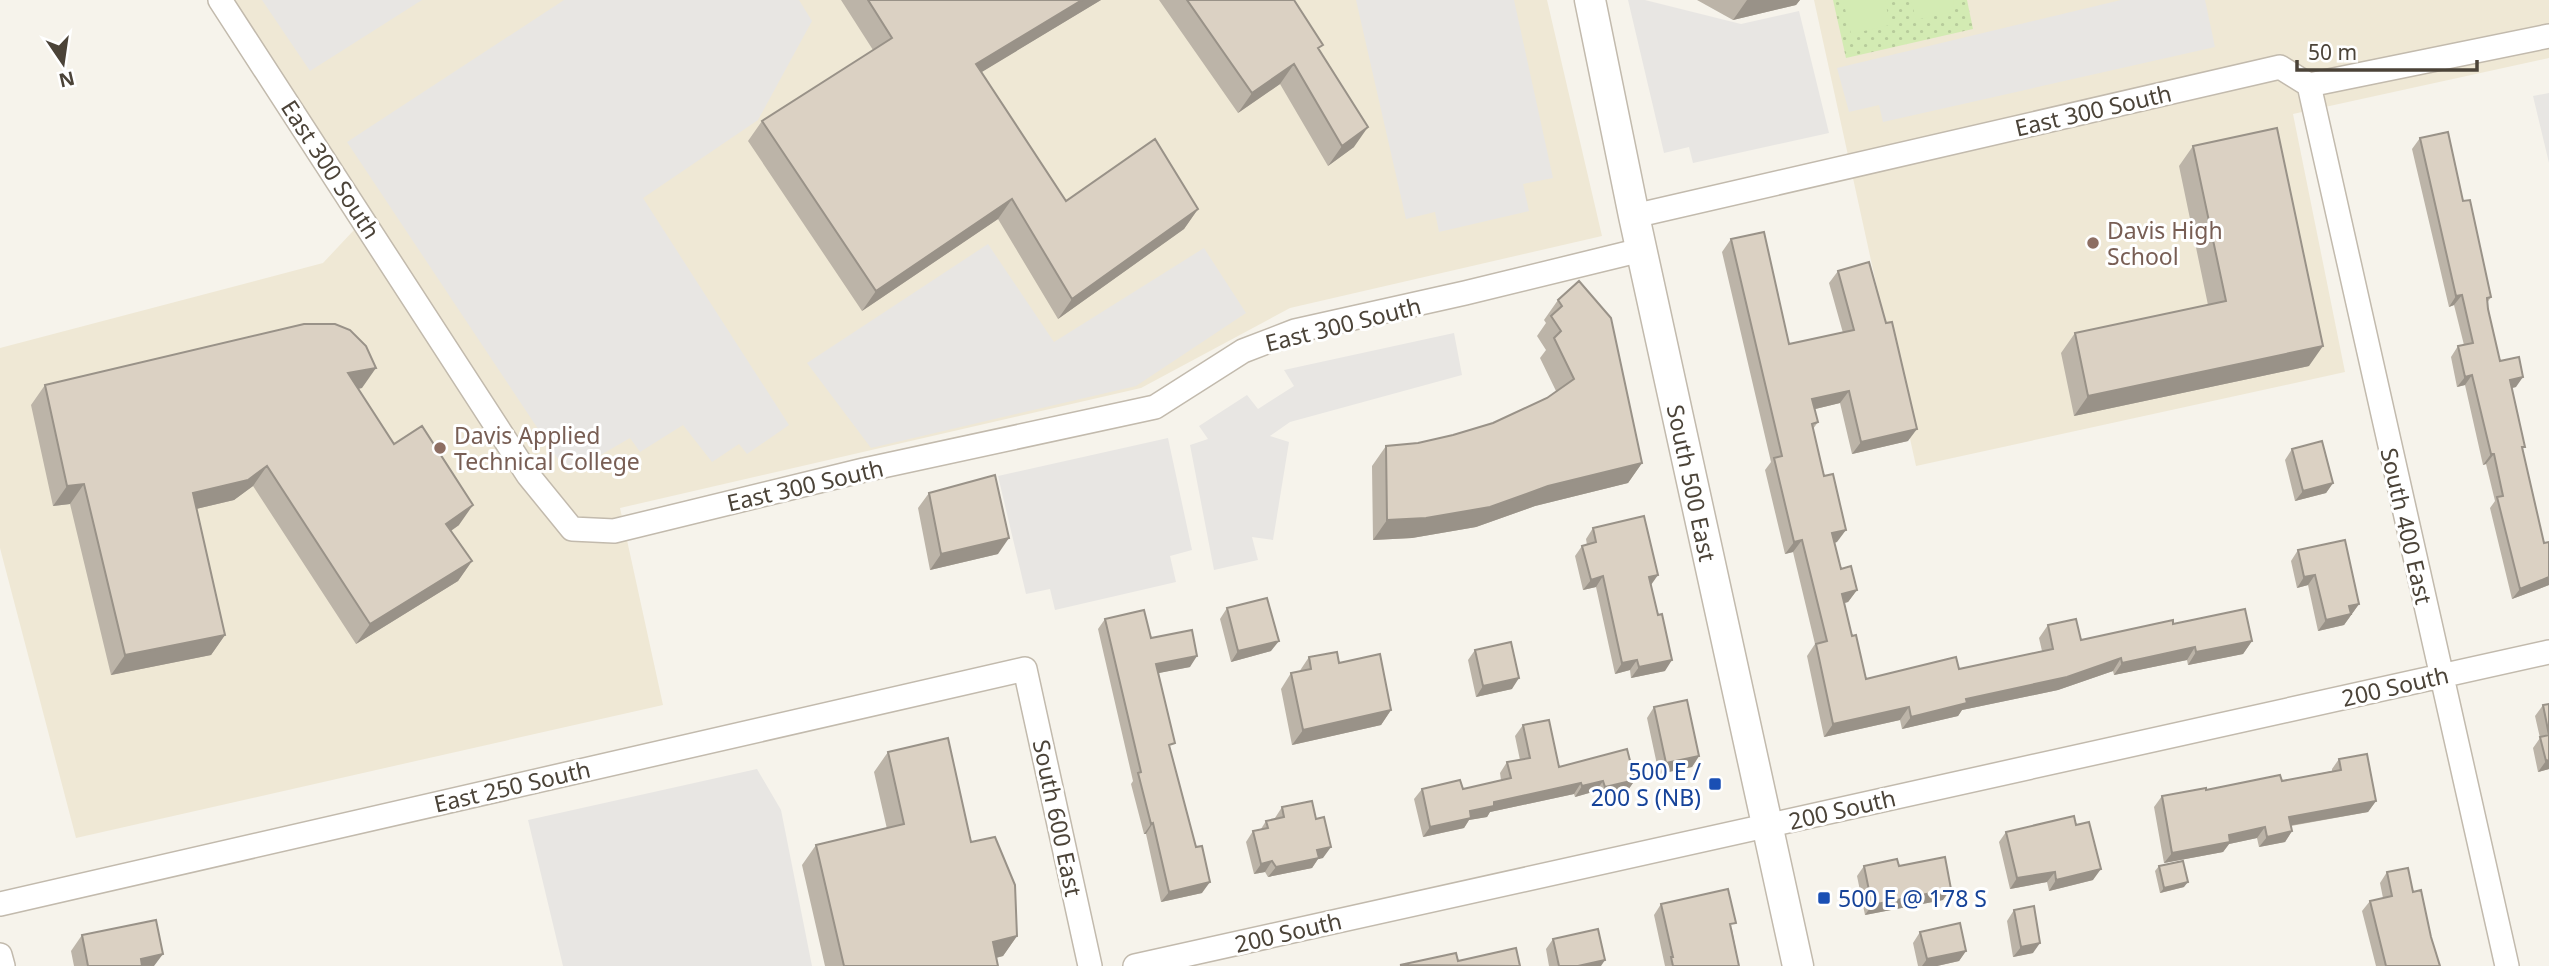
<svg xmlns="http://www.w3.org/2000/svg" width="2549" height="966" viewBox="0 0 2549 966" font-family="'Noto Sans',sans-serif">
  <defs>
    <pattern id="park-dots" width="8" height="8" patternUnits="userSpaceOnUse" patternTransform="scale(1.75)"><rect width="8" height="8" fill="#d3ebb3"/><path d="M2 2h.1M6 6h.1" fill="none" stroke="#b7cb9b" stroke-width="1.8" stroke-linecap="round"/></pattern>
  </defs>
  <rect width="100%" height="100%" fill="#f6f3eb"/>
  <path fill="#efe8d5" d="M231,0H1547L1602,236L1290,308L1141,388L620,508L663,705L76,838L0,548V348L323,263L369,214Z
    M1814,0H2549V58L2293,114L2345,372L1916,466Z"/>
  <path fill="url(#park-dots)" d="M1833,0H1967L1973,29L1846,58Z"/>
  <path fill="#d3ebb3" d="M1843,0H1885L1890,25L1851,34Z
    M1911,0H1953L1955,11L1916,20Z"/>
  <path fill="#e8e6e3" d="M262,0H422L310,71Z
    M564,0H799L812,21L758,120L643,198L789,425L747,454L739,444L712,462L683,425L640,452L630,438L568,474L347,142Z
    M1356,0H1514L1553,178L1523,184L1529,211L1439,232L1435,212L1406,219Z
    M1628,0H1645L1741,24L1799,11L1829,133L1693,163L1689,147L1664,153Z
    M2121,0H2205L2215,47L1883,122L1879,105L1849,112L1837,68Z
    M2549,93V163L2533,96Z
    M988,244L1054,342L1204,248L1246,313L1136,386L871,448L807,363Z
    M1454,333L1462,375L1290,422L1270,436L1289,442L1273,540L1252,537L1258,560L1214,570L1190,445L1208,439L1199,426L1247,395L1258,409L1294,386L1284,370Z
    M1168,438L1192,550L1170,556L1176,582L1055,610L1050,589L1026,594L998,476Z
    M757,769L781,810L812,966H563L528,820Z"/>
  <g fill="none" stroke-linecap="round" stroke-linejoin="round">
    <g stroke="#c2baad" stroke-width="26">
      <path id="minor" d="M220,0L528,475L572,529L614,531L864,470L1155,407L1243,351L1295,331L1465,293L1641,250
        M2309,85L2507,966
        M1634,216L2280,67L2309,85L2549,36
        M0,904L1025,669L1090,966
        M0,955L3,966
        M1135,966L2549,652"/>
    </g>
    <g stroke="#c2baad" stroke-width="33">
      <path id="tertiary" d="M1590,0L1634,216L1798,966"/>
    </g>
    <use href="#minor" stroke="#fff" stroke-width="23"/>
    <use href="#tertiary" stroke="#fff" stroke-width="30"/>
  </g>
  <path fill="#bcb4a8" d="M841,0H1101L981,72L1066,201L1198,209L1184,229L1058,319L998,219L862,311L748,141L762,121L873,50Z
    M1159,0H1294L1319,51L1354,147L1328,166L1280,84L1238,113Z
    M1697,0H1800L1796,5L1733,20Z
    M2420,138L2463,201L2491,297L2487,303L2488,309L2500,361L2516,387L2512,388L2522,450L2549,585L2512,599L2490,508L2495,501L2486,464L2483,465L2465,385L2457,387L2451,357L2458,346L2464,345L2454,305L2449,307L2412,149Z
    M2193,146L2309,366L2074,416L2061,353L2075,333L2208,305L2179,166Z
    M1731,239L1789,344L1843,333L1829,283L1838,271L1908,441L1852,454L1840,403L1815,409L1818,422L1813,429L1837,542L1834,543L1841,569L1857,590L1848,602L1844,603L1852,636L1866,679L1959,669L2042,651L2039,638L2048,625L2081,640L2173,624L2252,641L2243,654L2188,665L2187,660L2114,675L2113,671L2058,690L1962,710L1958,716L1902,729L1900,720L1824,737L1807,656L1815,644L1793,552L1785,554L1765,470L1771,462L1722,252Z
    M1579,281L1642,463L1628,483L1535,506L1476,527L1412,538L1373,540L1372,466L1386,446L1418,443L1453,435L1493,423L1547,398L1556,391L1540,358L1546,350L1537,336L1546,323L1544,320L1558,300Z
    M45,385L362,388L358,389L394,444L459,525L451,531L472,561L458,581L356,644L253,486L234,500L196,509L225,635L211,655L111,675L70,504L53,506L31,405Z
    M2292,449L2333,483L2326,493L2295,501L2285,460Z
    M929,493L998,554L930,570L918,508Z
    M1593,528L1651,585L1665,671L1631,678L1630,670L1615,674L1596,587L1583,590L1575,556L1582,546L1587,545L1586,539Z
    M2298,550L2359,604L2344,625L2318,631L2308,585L2297,588L2291,561Z
    M1227,608L1271,651L1231,662L1220,619Z
    M1105,619L1151,638L1190,667L1158,673L1170,750L1202,893L1161,902L1146,834H1144L1131,784L1133,781L1098,629Z
    M1475,650L1512,689L1476,697L1468,660Z
    M1309,657L1339,663L1391,710L1381,725L1292,745L1281,689L1291,673L1299,672Z
    M2549,704V769L2538,772L2533,748L2540,738L2535,716L2543,705Z
    M1654,707L1699,756L1692,767L1659,774L1647,718Z
    M1523,725L1559,767L1635,780L1628,790L1598,798L1596,791L1575,797L1574,794L1490,812L1487,817L1469,820L1464,828L1423,837L1414,799L1422,789H1463L1501,780L1500,773L1507,762L1520,760L1515,736Z
    M888,752L971,842L1017,936L1003,956L996,958L998,966H825L802,865L816,845L887,829L874,772Z
    M2339,759L2376,801L2368,812L2291,826L2292,831L2285,842L2259,847L2257,838L2229,844L2223,852L2164,863L2154,807L2162,796L2282,781L2332,771V769Z
    M1282,807L1323,858L1318,859L1312,868L1268,877L1265,872L1254,874L1246,842L1253,831L1261,829L1266,821L1275,819V818Z
    M2076,825L2093,880L2049,891L2047,882L2010,889L1999,842L2006,832Z
    M1864,866L1943,900L1865,915L1857,876Z
    M2159,866L2184,887L2160,893L2155,871Z
    M2387,872L2413,892L2431,937L2440,966H2376L2362,911L2370,901L2383,898L2380,883Z
    M1661,904L1732,929L1739,966H1665L1654,915Z
    M2014,910L2033,953L2013,957L2007,921Z
    M1920,932L1966,951L1959,961L1937,966H1918L1913,943Z
    M82,935L154,966H74L71,951Z
    M1553,939L1601,966H1549L1546,949Z"/>
  <path fill="#999288" d="M1082,0H1101L962,84L976,64Z
    M1747,0H1800L1796,5L1733,20Z
    M1294,64L1280,84L1238,113L1252,93Z
    M1368,127L1354,147L1328,166L1342,146Z
    M1012,199L998,219L862,311L876,291Z
    M1198,209L1184,229L1058,319L1072,299Z
    M2462,295L2454,305L2449,307L2456,296Z
    M2323,346L2309,366L2074,416L2088,396Z
    M376,368L362,388L334,393L348,373Z
    M2472,375L2465,385L2457,387L2465,377Z
    M2523,377L2516,387L2503,390L2510,380Z
    M1849,391L1840,403L1803,412L1812,399Z
    M1917,429L1908,441L1852,454L1861,442Z
    M2491,454H2494L2486,464L2483,465Z
    M1642,463L1628,483L1535,506L1476,527L1412,538L1373,540L1387,520L1548,486Z
    M267,466L253,486L234,500L179,513L193,493Z
    M2333,483L2326,493L2295,501L2303,491Z
    M84,484L70,504L53,506L67,486Z
    M473,505L459,525L432,544L446,524Z
    M1846,530L1837,542L1823,545L1832,533Z
    M1009,538L998,554L930,570L941,554Z
    M1802,540L1793,552L1785,554L1794,542Z
    M472,561L458,581L356,644L370,624Z
    M1658,575L1651,585L1649,577Z
    M2315,575L2308,585L2297,588L2304,577Z
    M1603,576L1596,587L1583,590L1591,580Z
    M2549,577V585L2512,599L2520,589Z
    M1857,590L1848,602L1833,606L1842,594Z
    M2359,604L2344,625L2318,631L2326,620L2349,606Z
    M225,635L211,655L111,675L125,655Z
    M1279,641L1271,651L1231,662L1238,651Z
    M2252,641L2243,654L2188,665L2196,652Z
    M2195,647L2187,660L2114,675L2122,663Z
    M1197,656L1190,667L1149,675L1156,664Z
    M2121,658L2113,671L2058,690L1962,710L1958,716L1902,729L1911,717L1966,699Z
    M1637,660L1630,670L1615,674L1622,663Z
    M1672,660L1665,671L1631,678L1639,667Z
    M1519,678L1512,689L1476,697L1483,686Z
    M1909,707L1900,720L1824,737L1833,724Z
    M1391,710L1381,725L1292,745L1303,730Z
    M1699,756L1692,767L1659,774L1666,763Z
    M2549,760V769L2538,772L2546,761Z
    M1635,780L1628,790L1598,798L1605,787Z
    M1603,781L1596,791L1575,797L1582,786Z
    M1581,783L1574,794L1490,812L1487,817L1469,820L1464,828L1423,837L1430,827L1494,802Z
    M2376,801L2368,812L2282,827L2289,817Z
    M1153,823L1146,834H1144L1151,824Z
    M2265,827L2257,838L2229,844L2223,852L2164,863L2172,853L2229,835Z
    M2292,831L2285,842L2259,847L2267,837Z
    M1331,847L1323,858L1318,859L1312,868L1268,877L1276,867L1317,850Z
    M1272,861L1265,872L1254,874L1261,864Z
    M2101,869L2093,880L2049,891L2056,880Z
    M2055,872L2047,882L2010,889L2017,878Z
    M1210,882L1202,893L1161,902L1169,892Z
    M2188,882L2184,887L2160,893L2164,888Z
    M1951,889L1943,900L1865,915L1872,905Z
    M1017,936L1003,956L979,962L993,942Z
    M2040,943L2033,953L2013,957L2021,947Z
    M1966,951L1959,961L1937,966H1922L1927,959Z
    M163,954L154,966H136L141,959Z
    M1605,960L1601,966H1578Z"/>
  <path fill="#dbd1c3" stroke="#999288" stroke-width="2" d="M868,0H1082L976,64L1066,201L1155,139L1198,209L1072,299L1012,199L876,291L762,121L892,38Z
    M1187,0H1294L1323,45L1318,48L1368,127L1342,146L1294,64L1252,93Z
    M2277,128L2323,346L2088,396L2075,333L2226,301L2193,146Z
    M2448,132L2463,201L2470,200L2491,297L2487,298L2488,309L2500,361L2519,357L2523,377L2510,380L2525,447H2522L2544,543L2549,542V577L2520,589L2497,497L2503,496L2494,454H2491L2472,375L2465,377L2458,346L2473,343L2462,295L2456,296L2420,138Z
    M1764,232L1789,344L1854,330L1838,271L1869,262L1886,323L1892,322L1917,429L1861,442L1849,391L1812,399L1818,422L1812,424L1824,476L1833,474L1846,530L1832,533L1841,569L1851,566L1857,590L1842,594L1852,636L1856,635L1866,679L1956,657L1959,669L2053,649L2048,625L2076,619L2081,640L2173,620V624L2245,609L2252,641L2196,652L2195,647L2122,663L2121,658L2067,677L1966,699L1967,703L1911,717L1909,707L1833,724L1816,644L1827,641L1802,540L1794,542L1774,458L1782,456L1731,239Z
    M1579,281L1611,318L1642,463L1548,486L1490,507L1426,518L1387,520L1386,446L1418,443L1453,435L1493,423L1547,398L1574,379L1554,338L1561,331L1551,316L1562,306L1558,300Z
    M304,324H335L350,330L366,346L376,368L348,373L394,444L422,426L473,505L446,524L472,561L370,624L267,466L248,480L193,493L225,635L125,655L84,484L67,486L45,385Z
    M2322,441L2333,483L2303,491L2292,449Z
    M995,475L1009,538L941,554L929,493Z
    M1644,516L1658,575L1649,577L1658,615L1662,614L1672,660L1639,667L1637,660L1622,663L1603,576L1591,580L1582,546L1596,542L1593,528Z
    M2345,540L2359,604L2349,606L2351,614L2326,620L2315,575L2304,577L2298,550Z
    M1267,598L1279,641L1238,651L1227,608Z
    M1144,610L1151,638L1192,630L1197,656L1156,664L1175,743L1169,745L1196,847L1202,846L1210,882L1169,892L1153,823L1151,824L1138,773L1141,772L1105,619Z
    M1511,642L1519,678L1483,686L1475,650Z
    M1337,652L1339,663L1380,654L1391,710L1303,730L1291,673L1311,669L1309,657Z
    M1687,700L1699,756L1666,763L1654,707Z
    M2549,704V735L2543,705Z
    M1549,720L1559,767L1627,749L1635,780L1605,787L1603,781L1582,786L1581,783L1494,802V806L1470,811L1471,818L1430,827L1422,789L1460,780L1463,789L1511,778L1507,762L1530,758L1523,725Z
    M2549,735V760L2546,761L2540,737Z
    M948,738L971,842L995,837L1015,885L1017,936L993,942L998,966H844L816,845L904,824L888,752Z
    M2367,754L2376,801L2289,817L2292,831L2267,837L2265,827L2229,835L2230,842L2172,853L2162,796L2206,788V790L2280,775L2282,781L2341,770L2339,759Z
    M1312,801L1316,819L1324,817L1331,847L1317,850L1319,858L1276,867L1272,861L1261,864L1253,831L1268,828L1266,821L1284,817L1282,807Z
    M2074,816L2076,825L2089,822L2101,869L2056,880L2055,872L2017,878L2006,832Z
    M1945,857L1951,889L1872,905L1864,866L1897,859L1899,866Z
    M2183,861L2188,882L2164,888L2159,866Z
    M2408,868L2413,892L2421,890L2431,937L2440,966H2386L2370,901L2392,896L2387,872Z
    M1728,889L1736,923L1730,924L1739,966H1673L1671,957H1673L1661,904Z
    M2034,906L2040,943L2021,947L2014,910Z
    M156,920L163,954L141,959L142,966H88L82,935Z
    M1960,923L1966,951L1927,959L1920,932Z
    M1598,929L1605,960L1578,966H1559L1553,939Z
    M1516,948L1520,966L1400,965L1456,953L1458,961Z"/>
  <g fill="#8d6e63" stroke="#fff" stroke-width="2.5">
    <circle cx="2093" cy="243" r="7"/>
    <circle cx="440" cy="448" r="7"/>
  </g>
  <g fill="#1a4fb4" stroke="#fff" stroke-width="2.5">
    <rect x="1708" y="777" width="14" height="14" rx="3.5"/>
    <rect x="1817" y="891" width="14" height="14" rx="3.5"/>
  </g>
  <g text-anchor="middle" dominant-baseline="central" stroke-width="6" stroke-linejoin="round" paint-order="stroke">
    <g font-size="23" fill="#4b4338" stroke="#fff">
      <text transform="translate(2093 110) rotate(-13)">East 300 South</text>
      <text transform="translate(331 169) rotate(57)">East 300 South</text>
      <text transform="translate(1343 324) rotate(-14)">East 300 South</text>
      <text transform="translate(1692 483) rotate(78)">South 500 East</text>
      <text transform="translate(805 485) rotate(-13)">East 300 South</text>
      <text transform="translate(2407 526) rotate(77)">South 400 East</text>
      <text transform="translate(2395 686) rotate(-13)">200 South</text>
      <text transform="translate(512 786) rotate(-13)">East 250 South</text>
      <text transform="translate(1842 809) rotate(-13)">200 South</text>
      <text transform="translate(1058 818) rotate(78)">South 600 East</text>
      <text transform="translate(1288 932) rotate(-13)">200 South</text>
    </g>
    <g font-size="23" fill="#785e54" stroke="#fff" text-anchor="start">
      <text x="2107" y="230">Davis High<tspan x="2107" dy="26">School</tspan></text>
      <text x="454" y="435">Davis Applied<tspan x="454" dy="26">Technical College</tspan></text>
    </g>
    <g font-size="23" fill="#164399" stroke="#fff" text-anchor="end">
      <text x="1701" y="771">500 E /<tspan x="1701" dy="26">200 S (NB)</tspan></text>
      <text x="1838" y="898" text-anchor="start">500 E @ 178 S</text>
    </g>
  </g>
  <g transform="translate(63 63) rotate(167)" stroke="#ffffff" stroke-width="5" paint-order="stroke">
  <path d="M0-5L12 26L0 18L-12 26Z" fill="#4b4338"/>
  <text y="-10" font-size="19" font-weight="bold" text-anchor="middle" fill="#4b4338">N</text>
  </g>
  <path d="M2297 60v10h180v-10" fill="none" stroke="#4b4338" stroke-width="3.5"/>
  <text x="2308" y="60" font-size="21" fill="#4b4338" stroke="#ffffff" stroke-width="5" paint-order="stroke">50 m</text>
</svg>
